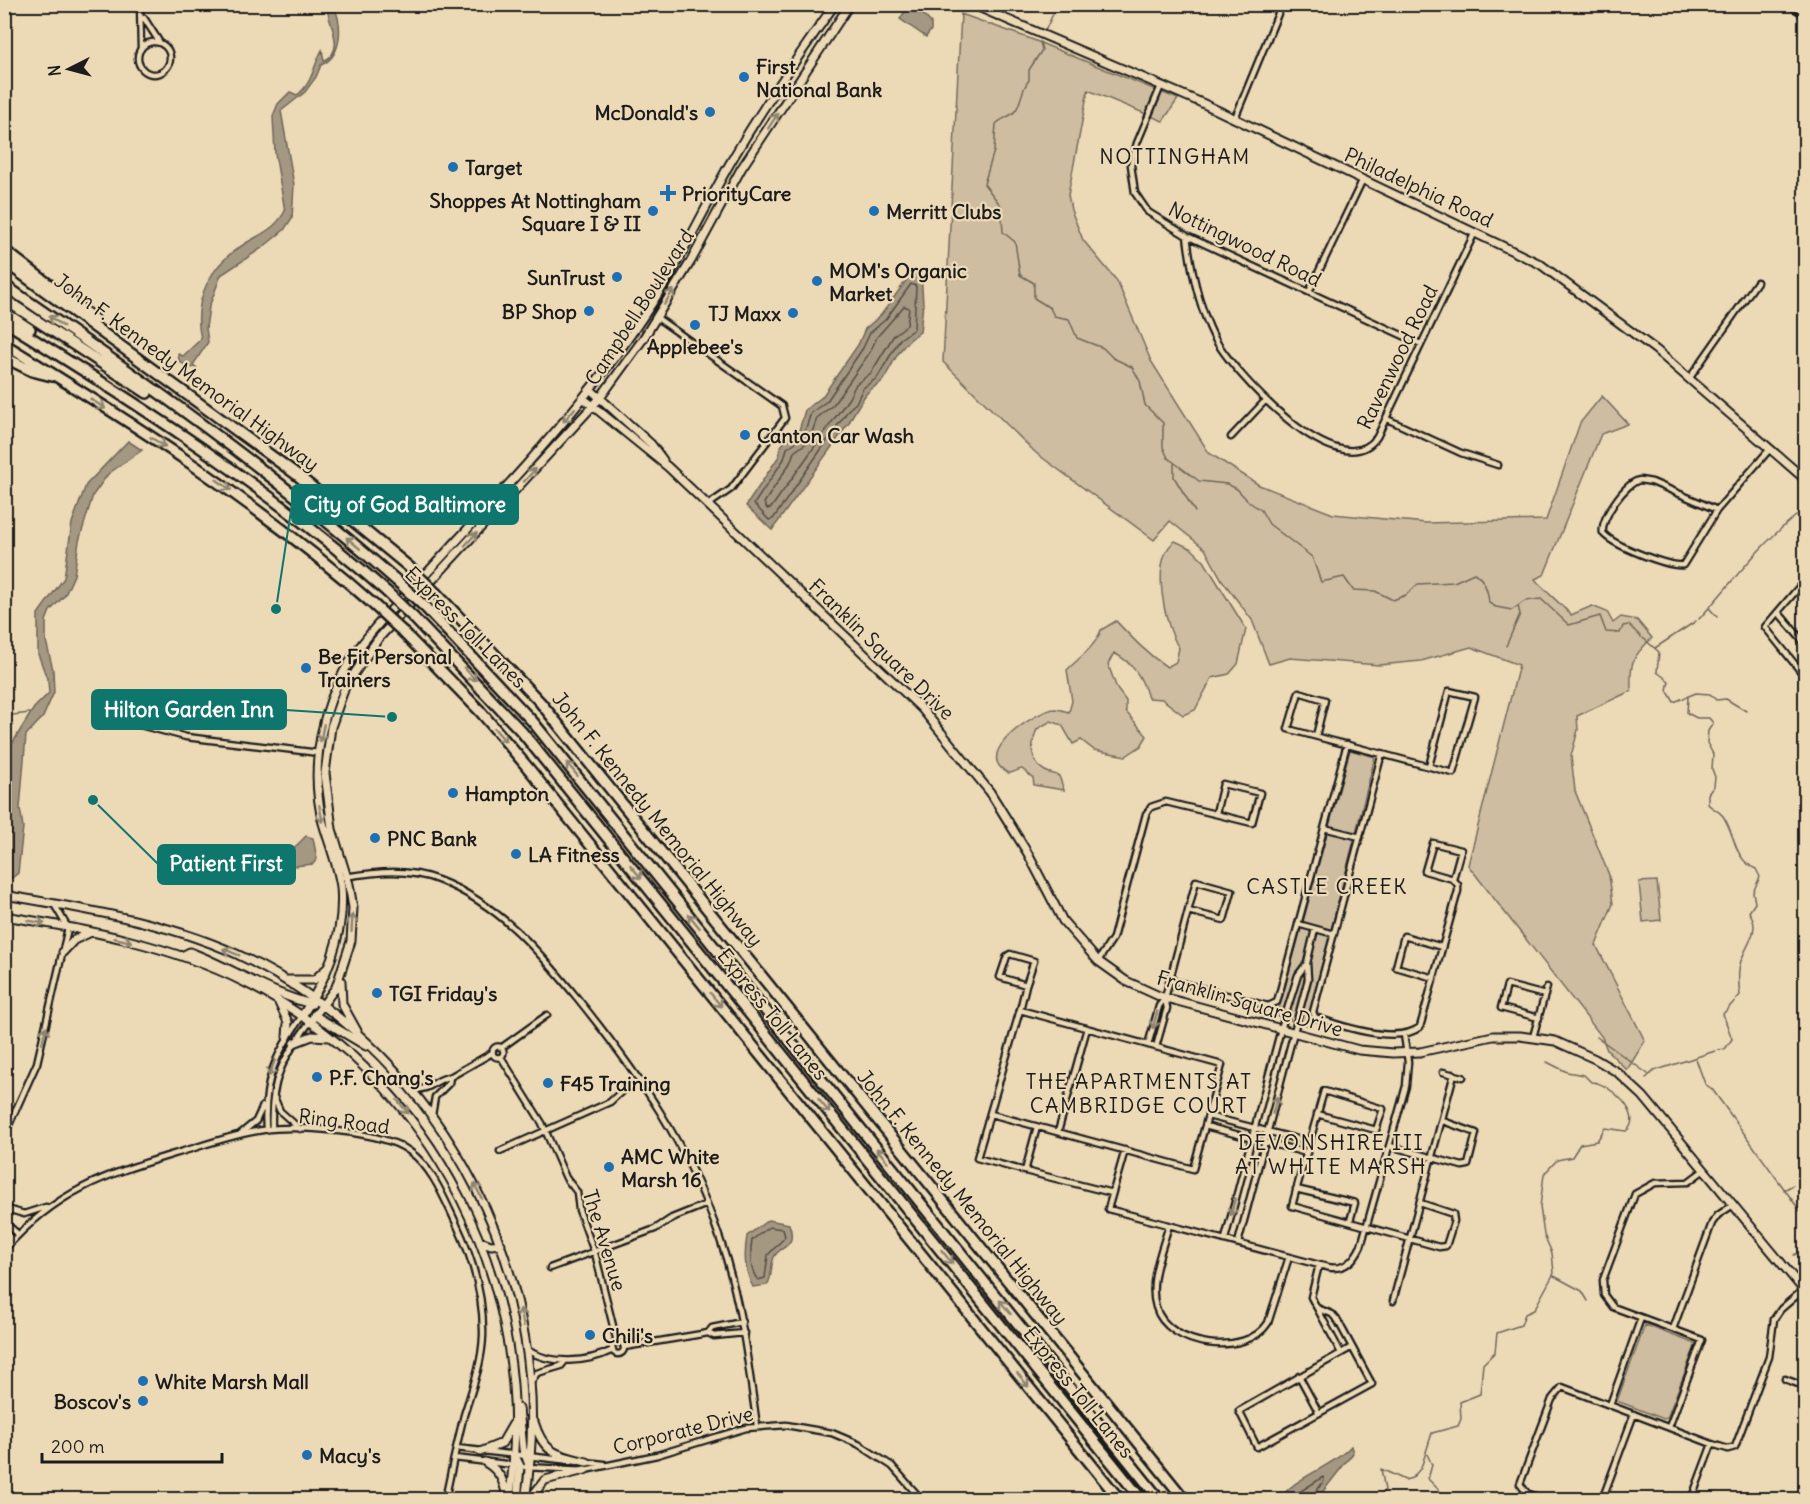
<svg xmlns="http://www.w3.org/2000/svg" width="1810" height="1504" viewBox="0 0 1810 1504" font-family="Delius,sans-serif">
  <rect width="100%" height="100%" fill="#ecd9b6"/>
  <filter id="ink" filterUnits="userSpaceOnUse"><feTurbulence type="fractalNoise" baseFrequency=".0167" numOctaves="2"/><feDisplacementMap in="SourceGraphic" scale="12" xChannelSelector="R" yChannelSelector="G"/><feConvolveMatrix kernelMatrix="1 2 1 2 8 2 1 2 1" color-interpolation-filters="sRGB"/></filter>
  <g filter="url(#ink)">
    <path fill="#cebda0" stroke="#756c5e" stroke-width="1.5" d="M961,14L1031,39L1178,99L1163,121L1088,90L1068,195L1071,210L1083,240L1117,281L1151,361L1209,453L1259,485L1333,514L1426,523L1546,520L1580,423L1602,396L1628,424L1601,434L1544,575L1535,579C1536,582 1566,609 1571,615L1592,606L1607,612L1613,623L1621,617L1637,620L1652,638C1631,658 1630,662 1631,691L1577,716L1578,730L1571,756L1575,791L1609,875L1613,904L1596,945L1645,1041L1627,1070L1607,1050L1602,1037L1468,865L1519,665L1471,647L1421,661L1379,665L1290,658L1269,664L1252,620L1222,580L1205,549L1170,521L1154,540L1036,453L943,362Z
      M1175,541L1192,549L1204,561L1246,629L1238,664L1229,674L1212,678L1195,710L1183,715L1162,699L1148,698C1142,677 1133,663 1114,653L1108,664L1117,689L1126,701V712L1147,736L1141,746L1126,756L1094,750L1081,740L1073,744L1062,725L1051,721L1037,729C1031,744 1029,762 1045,771C1050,774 1054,773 1059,776L1064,790L1034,785L1033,778L1022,769C1018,769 1014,773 1009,773C1006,773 1003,769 1001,768C980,747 1039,710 1055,709C1059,709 1065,711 1069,712L1072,701L1067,670C1080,657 1095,647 1101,630L1116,621C1133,639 1147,654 1167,667L1176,662L1179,648C1164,625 1150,559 1175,541Z
      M1350,750L1375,757L1307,1025L1277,1016Z
      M1657,881L1661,920L1643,922L1639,882Z
      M1645,1325L1696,1344L1667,1418L1664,1419L1617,1401Z"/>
    <path fill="#a59882" stroke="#6e6659" stroke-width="1.5" d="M327,5H333C343,23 343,56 321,65L316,77L305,92L281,111L294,185L292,218L284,230L262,248L221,275L209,307L206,328L208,342L193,365L196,367L189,368L179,361L178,354L183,356L201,339C192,301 210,265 243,245C260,234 275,230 285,211L275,153L273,116L278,104L290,92L297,95C313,83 313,66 322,50L324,61C348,49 326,21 327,5Z
      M909,5H915L931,23V30L926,37L900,19Z
      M913,271L921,273L923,304L920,332C898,347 896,359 883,380C879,385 873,387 868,392C864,396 851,417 849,423L772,530L746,506L779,456L781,446L789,437L798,434L805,410L822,397L858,345L865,329L881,315Z
      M128,441L142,450L108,474L93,495L79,541L74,575L65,595L50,611L46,621V641L53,670L54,692L43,717L26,735L20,808L23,827L18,873L12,878L5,877L8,829L13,813L10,747L34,708L49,693L48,681L38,654V614L64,578L72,523L86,485Z
      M306,836L313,838L317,859L313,864L295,866L263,855L264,849L290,852Z
      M768,1220L789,1224C791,1229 792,1234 791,1239C789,1248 778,1248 774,1257C770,1266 773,1277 767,1285L753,1287C744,1270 744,1254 747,1236Z
      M1351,1446L1353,1453L1317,1499H1280C1294,1477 1331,1468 1351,1446Z"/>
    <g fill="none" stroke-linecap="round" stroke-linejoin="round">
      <path stroke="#534e45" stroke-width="1.5" d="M911,284L916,286L914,329L900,339L877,378L863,388L856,403L849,409L773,519L769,520L754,504L784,459L787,448L803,437L811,413L827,401L863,348L870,333L886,319Z
        M904,306L909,308L907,325L894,335L871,373L856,384L849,398L771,508L767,509L764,503L790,463L794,452L809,441L817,418L833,405L870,352L877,337Z
        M769,1227L783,1229L785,1237L768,1255L765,1278L758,1280C749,1270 750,1253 752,1240Z
        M1287,1500L1323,1477L1324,1481L1314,1494L1313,1500"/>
      <path stroke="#6e6659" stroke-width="1.5" d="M1045,31L1053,14L1063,4
        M1040,42L1042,50L1029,70V80C1021,90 1022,100 1016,110C1011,117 1002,118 996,124L994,151L984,184L1001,206L1003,232L1015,242L1020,275L1034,283V298L1050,308L1054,316L1069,319L1077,338L1103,348L1113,358L1132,367L1140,381L1145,405L1163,423V447L1168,458L1199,481L1227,484L1237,489L1249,502L1261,510L1269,524L1312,557L1321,582L1344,577L1353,590L1375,591L1393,600L1406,595L1418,584L1454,582L1474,573C1485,579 1488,591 1489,603L1496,607L1512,610L1525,601L1541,599L1569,625L1600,616L1606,632L1620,633L1623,626L1629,625L1641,637
        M1174,464V477L1195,512
        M1710,609L1717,617
        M1699,619C1730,585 1760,544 1796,516C1803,511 1798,498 1805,492
        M1643,638L1659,652L1657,672L1669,681L1667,690L1674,702L1696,693L1710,694L1716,700L1726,699L1746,711
        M1506,646L1520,614L1518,606
        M1655,648L1696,621
        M1688,697L1687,713L1697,718H1709L1713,723L1708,731L1707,743L1713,754L1712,769L1715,777L1714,786L1708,794V804C1713,810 1719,810 1723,816C1736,835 1733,859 1756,869L1760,877L1753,892L1755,903L1749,912C1764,932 1740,950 1739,970C1738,978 1739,987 1740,995L1723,1014L1732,1039L1725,1049L1718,1050
        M4,716L30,713
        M1597,1037L1648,1074
        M1696,1059L1705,1084L1712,1089L1806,1219
        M1646,1078L1654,1071L1715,1051
        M1784,1190L1793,1185
        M1794,1255L1806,1249
        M1554,1276L1582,1291L1588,1301
        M1427,1454L1432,1465L1428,1479L1440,1491L1442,1500
        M1377,1500L1385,1490L1381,1469L1405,1480L1412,1478L1421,1468L1432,1433L1458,1426L1461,1419L1460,1402L1480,1394L1483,1364L1495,1352L1497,1333L1521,1325L1525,1314L1534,1310L1554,1273L1552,1253L1544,1235L1540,1207L1544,1174L1557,1160L1572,1157L1580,1144L1597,1141L1605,1128L1626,1131C1646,1116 1609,1082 1591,1082L1584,1075L1567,1072L1547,1062"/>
      <g stroke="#1c1c1c" stroke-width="9">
        <path id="street" d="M140,4L141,49
          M144,18L160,43
          M138 58a16 16 0 1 1 32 0a16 16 0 1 1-32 0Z
          M1161,86L1137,143L1131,165L1135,193L1148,212L1187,236L1421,344
          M1235,118L1282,4
          M1187,236C1191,269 1199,307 1214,337C1232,372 1340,490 1377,437L1475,232
          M1309,292L1363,179
          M656,317L782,406L785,418L731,489L708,505
          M1689,379L1757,282
          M1387,419L1461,453L1498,465
          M1231,437L1265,401
          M1640,480L1652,482L1717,510L1683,565C1668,567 1612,545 1603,533C1600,519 1626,482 1640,480Z
          M1717,510L1769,450
          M1806,579L1765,627L1802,673H1806
          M1778,612L1806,645
          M132,723L186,737L319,753
          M1316,736L1325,700L1299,692L1288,729L1453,773L1475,697L1449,691L1429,766
          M1382,753L1313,1012L1315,1017C1340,1026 1398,1045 1420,1027L1458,891V885L1453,879L1461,850L1433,843L1425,871L1453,879
          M1324,828L1360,837
          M344,877C377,872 406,868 438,880C498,903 539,951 578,999C640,1076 688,1144 720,1239C741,1300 748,1363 757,1426
          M1298,924L1334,934
          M1010,954L1034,961L1026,985L1000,977L1007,956Z
          M1098,961L1113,938L1146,814L1151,807L1166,802L1252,823L1260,793L1223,784L1216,813
          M1434,978L1396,967L1404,936L1442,947
          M1170,980L1268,1006L1277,1002L1347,744
          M1020,1010L1026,985
          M1539,1018L1501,1008L1507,985L1545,995
          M1533,1037L1547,987
          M1148,1045L1159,1006L1165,998
          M492.5 1052a5.5 5.5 0 1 1 11 0a5.5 5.5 0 1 1-11 0Z
          M1156,1047L1167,1008L1165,998L1196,881L1232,891L1224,920L1188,911
          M501,1048L547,1015
          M501,1057L542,1123L566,1178L577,1192L579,1210L596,1257L617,1342
          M1443,1072L1463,1077
          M412,1090C434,1090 435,1078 450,1077L492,1053
          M274,1097L280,1111L300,1129
          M991,1114L1193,1169L1222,1065L1020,1010L977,1158L1025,1171L1037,1127
          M1317,1114L1376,1130L1383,1109L1324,1091C1313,1130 1302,1168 1292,1206L1439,1247L1446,1246L1454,1221L1453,1214L1420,1203
          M432,1115L435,1097L449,1083L450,1077
          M1208,1116L1309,1142
          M1205,1126L1307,1153
          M266,1129C263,1081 275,1055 302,1016
          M272,1129C270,1081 282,1059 310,1022
          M1058,1132L1087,1028
          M240,1134L256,1121L263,1106
          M4,1136L37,1063L68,928L54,904
          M1390,1146L1462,1166L1468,1165L1476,1133L1443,1121
          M1125,1150L1108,1209L1327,1267C1344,1271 1354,1261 1361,1246L1406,1086L1408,1062L1404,1034
          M500,1151L610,1102L622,1091
          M1025,1171L1112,1193
          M1296,1189L1355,1203L1350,1221
          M4,1208L24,1214L46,1207
          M4,1222L18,1234
          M1169,1225C1162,1250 1148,1282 1156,1307C1167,1347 1246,1358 1268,1323L1289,1257
          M4,1232L13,1240
          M1225,1239L1281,1029L1298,975L1307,963
          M1238,1243L1308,979L1307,963L1315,929
          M4,1250C63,1183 117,1172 197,1147C219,1140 241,1133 263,1130C296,1125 383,1131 409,1151C432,1167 444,1198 456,1223C473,1259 484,1295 483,1336C482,1364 472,1389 464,1415C457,1443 451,1471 445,1500
          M1319,1265L1311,1297L1317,1308L1332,1314L1338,1321L1372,1384L1257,1447L1239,1411L1352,1347
          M550,1268L655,1229L672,1218L707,1204
          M1393,1301L1454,1074
          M1317,1308L1341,1353
          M742,1322L712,1328L708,1333L714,1336L744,1333
          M1673,1329L1712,1223L1718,1215L1733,1205
          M612 1348a6 6 0 1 1 12 0a6 6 0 1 1-12 0Z
          M624,1347L708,1333
          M527,1350C551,1365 587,1363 613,1350
          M1299,1376L1319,1413
          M1785,1379L1806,1387
          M531,1382L537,1373L561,1366L565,1361
          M1610,1405L1641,1318
          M1669,1427L1702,1340L1613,1307L1604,1295L1603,1280L1635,1194L1655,1183L1688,1182L1704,1170
          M456,1448L571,1461
          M454,1458L514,1465
          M585,1462L604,1464
          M525,1467L585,1470L657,1455L746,1428L786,1425L832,1433L858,1444L892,1466L922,1500
          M1544,1500L1527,1493L1520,1484L1552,1399L1562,1387L1712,1444L1728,1449L1735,1447L1769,1357L1774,1319L1781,1309L1803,1290
          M1602,1500L1634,1414
          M1691,1500L1712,1444"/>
      </g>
      <g stroke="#1c1c1c" stroke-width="11">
        <path id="secondary" d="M971,4L1202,103L1540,264L1656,350L1806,480
          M590,389L651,444L663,460
          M583,398L668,467L922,709L990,792L1027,852L1063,921L1098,961L1126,981L1159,996L1359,1050L1393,1053L1420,1052L1493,1036H1520L1555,1041L1595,1059L1617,1072L1643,1096L1806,1293
          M4,895C86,909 175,923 249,960C446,1058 561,1283 525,1500
          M4,916C86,929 170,945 244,982C435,1076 541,1291 509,1500
          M63,952L74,940L89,933
          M182,956L190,952C230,967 270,994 312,1004
          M288,980H314L326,969
          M341,981L342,1004L357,1031
          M279,1003L288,1022L287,1037
          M314,1015L366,1046
          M302,1016C328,977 345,934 341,887C338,865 329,844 323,823C311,777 318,726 338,683C358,640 395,606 428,572C480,515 535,458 583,398C612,362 639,325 663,286C687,246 707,204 729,165C761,109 798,57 835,4
          M310,1022L336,987L351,941L353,908L349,884L332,829L325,773L331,727L345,687L378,639L600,398L643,339L691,261L741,169L850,4
          M294,1043L312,1036L329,1037
          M480,1241L491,1245L501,1244
          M519,1408L523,1449L529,1465
          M534,1422C544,1454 557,1455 587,1462
          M480,1452L502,1443L513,1424
          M516,1458L520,1466L517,1500
          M485,1462C500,1471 504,1481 507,1498
          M529,1500L545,1480L585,1470"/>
      </g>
      <g stroke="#1c1c1c" stroke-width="14">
        <path id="highway" d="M4,250L94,319
          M4,261L296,474L409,567
          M4,285C140,377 274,473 397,581
          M4,299L147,393
          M4,312L30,329
          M4,321C137,403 270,488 387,592
          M4,344C133,423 261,504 374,605
          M4,357L32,371L52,376
          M437,594L540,702L1185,1500
          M425,607L533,722L1160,1500
          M414,618L522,732L1142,1500
          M402,631L480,711L529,769L1120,1500"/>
      </g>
      <use href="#street" stroke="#ecd9b6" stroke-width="4.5"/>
      <use href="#secondary" stroke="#ecd9b6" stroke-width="7"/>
      <use href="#highway" stroke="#ecd9b6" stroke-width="9"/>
      <g stroke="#1c1c1c" stroke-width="4">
        <path id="rail" d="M1784,4L1806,19"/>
      </g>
      <use href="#rail" stroke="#ecd9b6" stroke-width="1.5" stroke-dasharray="4.5" stroke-linecap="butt"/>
      <g stroke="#1c1c1c" stroke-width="14" stroke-linecap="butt">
        <path id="highway-bridge" d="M409,567L437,594
          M397,581L425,607
          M387,592L414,618
          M374,605L402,631"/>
      </g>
      <use href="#highway-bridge" stroke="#ecd9b6" stroke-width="9"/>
    </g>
    <defs><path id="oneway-shaft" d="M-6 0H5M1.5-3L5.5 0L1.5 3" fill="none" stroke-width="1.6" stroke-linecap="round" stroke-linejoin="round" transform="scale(1.5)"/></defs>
    <g stroke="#8e8471">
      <use href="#oneway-shaft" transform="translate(773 121) rotate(-57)"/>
      <use href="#oneway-shaft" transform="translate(669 297) rotate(-58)"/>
      <use href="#oneway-shaft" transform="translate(56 321) rotate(-145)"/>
      <use href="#oneway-shaft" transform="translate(98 404) rotate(33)"/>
      <use href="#oneway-shaft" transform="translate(569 415) rotate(131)"/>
      <use href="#oneway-shaft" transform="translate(158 442) rotate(32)"/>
      <use href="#oneway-shaft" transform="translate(530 475) rotate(-47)"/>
      <use href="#oneway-shaft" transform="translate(224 485) rotate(35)"/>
      <use href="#oneway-shaft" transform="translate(471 539) rotate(-47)"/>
      <use href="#oneway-shaft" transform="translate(353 543) rotate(-140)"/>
      <use href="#oneway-shaft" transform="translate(470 674) rotate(47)"/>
      <use href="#oneway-shaft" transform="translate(322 733) rotate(101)"/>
      <use href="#oneway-shaft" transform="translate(500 735) rotate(50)"/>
      <use href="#oneway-shaft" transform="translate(572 769) rotate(-129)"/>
      <use href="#oneway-shaft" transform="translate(321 814) rotate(79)"/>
      <use href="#oneway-shaft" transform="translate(636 872) rotate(51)"/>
      <use href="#oneway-shaft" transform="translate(694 921) rotate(-129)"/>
      <use href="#oneway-shaft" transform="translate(36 922) rotate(10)"/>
      <use href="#oneway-shaft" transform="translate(352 923) rotate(-87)"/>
      <use href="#oneway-shaft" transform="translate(123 940) rotate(13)"/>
      <use href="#oneway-shaft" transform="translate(231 952) rotate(-158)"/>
      <use href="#oneway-shaft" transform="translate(716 1000) rotate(51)"/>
      <use href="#oneway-shaft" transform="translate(1155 1020) rotate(105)"/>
      <use href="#oneway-shaft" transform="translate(44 1035) rotate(-77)"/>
      <use href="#oneway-shaft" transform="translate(272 1068) rotate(110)"/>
      <use href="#oneway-shaft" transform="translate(1275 1105) rotate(-75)"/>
      <use href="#oneway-shaft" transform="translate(824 1106) rotate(51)"/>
      <use href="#oneway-shaft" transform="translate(403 1107) rotate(51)"/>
      <use href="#oneway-shaft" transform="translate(882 1155) rotate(-129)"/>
      <use href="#oneway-shaft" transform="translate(478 1191) rotate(-117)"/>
      <use href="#oneway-shaft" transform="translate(1233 1207) rotate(105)"/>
      <use href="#oneway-shaft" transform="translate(947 1257) rotate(51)"/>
      <use href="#oneway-shaft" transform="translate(1005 1307) rotate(-129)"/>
      <use href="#oneway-shaft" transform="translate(522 1317) rotate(-101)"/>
      <use href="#oneway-shaft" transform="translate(1023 1380) rotate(51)"/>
    </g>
  </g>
  <g fill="#1f6fb2" stroke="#ecd9b6" stroke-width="2">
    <circle cx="744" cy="77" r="6"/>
    <circle cx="710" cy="112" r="6"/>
    <circle cx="453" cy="167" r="6"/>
    <path d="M665 184h6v6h6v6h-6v6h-6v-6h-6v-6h6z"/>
    <circle cx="653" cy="211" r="6"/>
    <circle cx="874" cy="211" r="6"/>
    <circle cx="617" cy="277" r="6"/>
    <circle cx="817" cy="281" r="6"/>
    <circle cx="589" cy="311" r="6"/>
    <circle cx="793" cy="313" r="6"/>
    <circle cx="695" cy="325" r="6"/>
    <circle cx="745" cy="435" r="6"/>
    <circle cx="306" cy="668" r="6"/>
    <circle cx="453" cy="793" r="6"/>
    <circle cx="375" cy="838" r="6"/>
    <circle cx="516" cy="854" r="6"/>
    <circle cx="377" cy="993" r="6"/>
    <circle cx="317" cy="1077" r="6"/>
    <circle cx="548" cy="1083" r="6"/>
    <circle cx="609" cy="1167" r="6"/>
    <circle cx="590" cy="1335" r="6"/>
    <circle cx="143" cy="1381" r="6"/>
    <circle cx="143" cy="1401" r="6"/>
    <circle cx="307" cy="1455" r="6"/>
  </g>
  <g text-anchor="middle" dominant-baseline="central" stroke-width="4.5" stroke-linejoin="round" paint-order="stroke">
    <g font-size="20" font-weight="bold" fill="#1c1c1c" stroke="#ecd9b6" text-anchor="start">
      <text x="756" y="66">First<tspan x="756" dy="23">National Bank</tspan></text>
      <text x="698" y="112" text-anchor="end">McDonald's</text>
      <text x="465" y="167">Target</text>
      <text x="682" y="193">PriorityCare</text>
      <text x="641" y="200" text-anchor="end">Shoppes At Nottingham<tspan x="641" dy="23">Square I &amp; II</tspan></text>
      <text x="886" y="211">Merritt Clubs</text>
      <text x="829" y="270">MOM's Organic<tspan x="829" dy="23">Market</tspan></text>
      <text x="605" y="277" text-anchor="end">SunTrust</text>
      <text x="577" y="311" text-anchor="end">BP Shop</text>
      <text x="781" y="313" text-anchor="end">TJ Maxx</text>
      <text x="695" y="346" text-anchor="middle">Applebee's</text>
      <text x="757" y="435">Canton Car Wash</text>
      <text x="318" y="656">Be Fit Personal<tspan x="318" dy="23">Trainers</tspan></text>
      <text x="465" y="793">Hampton</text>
      <text x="387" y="838">PNC Bank</text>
      <text x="528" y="854">LA Fitness</text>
      <text x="389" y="993">TGI Friday's</text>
      <text x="329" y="1077">P.F. Chang's</text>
      <text x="560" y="1083">F45 Training</text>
      <text x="621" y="1156">AMC White<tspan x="621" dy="23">Marsh 16</tspan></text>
      <text x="602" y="1335">Chili's</text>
      <text x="155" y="1381">White Marsh Mall</text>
      <text x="131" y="1401" text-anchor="end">Boscov's</text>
      <text x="319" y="1455">Macy's</text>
    </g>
    <g font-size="20" fill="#1c1c1c" stroke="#ecd9b6">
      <text transform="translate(1419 187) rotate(25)">Philadelphia Road</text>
      <text transform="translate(1245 244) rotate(26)">Nottingwood Road</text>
      <text transform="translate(639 307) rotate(-57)">Campbell Boulevard</text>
      <text transform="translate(1397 357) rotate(-64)">Ravenwood Road</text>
      <text transform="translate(187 372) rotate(36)">John F. Kennedy Memorial Highway</text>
      <text transform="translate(466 627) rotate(45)">Express Toll Lanes</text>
      <text transform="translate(882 649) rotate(44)">Franklin Square Drive</text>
      <text transform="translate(658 819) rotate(51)">John F. Kennedy Memorial Highway</text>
      <text transform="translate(1250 1003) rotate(16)">Franklin Square Drive</text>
      <text transform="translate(773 1014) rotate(51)">Express Toll Lanes</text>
      <text transform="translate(344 1121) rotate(7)">Ring Road</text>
      <text transform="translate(963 1197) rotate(51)">John F. Kennedy Memorial Highway</text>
      <text transform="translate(605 1240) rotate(73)">The Avenue</text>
      <text transform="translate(1079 1392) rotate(51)">Express Toll Lanes</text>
      <text transform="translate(683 1430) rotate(-14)">Corporate Drive</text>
    </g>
    <g font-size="21" letter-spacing="1.5" fill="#1c1c1c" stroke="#ecd9b6">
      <text x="1175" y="156">NOTTINGHAM</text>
      <text x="1327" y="886">CASTLE CREEK</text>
      <text x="1139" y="1081">THE APARTMENTS AT<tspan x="1139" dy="24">CAMBRIDGE COURT</tspan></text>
      <text x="1331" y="1142">DEVONSHIRE III<tspan x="1331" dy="24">AT WHITE MARSH</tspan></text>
    </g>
  </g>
  <path fill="none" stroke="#0f766e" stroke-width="2" d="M276 609L292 504M392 717L286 710M93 800L158 864"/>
  <g fill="#0f766e" stroke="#ecd9b6" stroke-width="2">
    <circle cx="276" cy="609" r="6"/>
    <circle cx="392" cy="717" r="6"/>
    <circle cx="93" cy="800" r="6"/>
  </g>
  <g fill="#0f766e" stroke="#0f766e" stroke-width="2">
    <rect x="292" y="485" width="226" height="39" rx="6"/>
    <rect x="92" y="690" width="194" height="39" rx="6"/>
    <rect x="158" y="845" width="137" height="39" rx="6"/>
  </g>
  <g font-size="21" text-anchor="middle" font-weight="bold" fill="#fff">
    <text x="405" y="512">City of God Baltimore</text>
    <text x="189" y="717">Hilton Garden Inn</text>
    <text x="226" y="871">Patient First</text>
  </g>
  <rect width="1810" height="1504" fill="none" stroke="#ecd9b6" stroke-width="24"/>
  <rect x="12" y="12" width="1786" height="1480" fill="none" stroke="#1c1c1c" stroke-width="2" filter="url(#ink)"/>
  <g transform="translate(69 69) rotate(264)" stroke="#ecd9b6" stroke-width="4.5" paint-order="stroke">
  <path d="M0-4.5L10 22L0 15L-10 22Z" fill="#1c1c1c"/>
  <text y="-9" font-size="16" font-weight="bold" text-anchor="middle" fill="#1c1c1c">N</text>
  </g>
  <path d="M42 1453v9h180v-9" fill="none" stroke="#1c1c1c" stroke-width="3"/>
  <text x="51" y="1453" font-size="18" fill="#1c1c1c" stroke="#ecd9b6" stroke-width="4.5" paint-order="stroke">200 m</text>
</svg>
